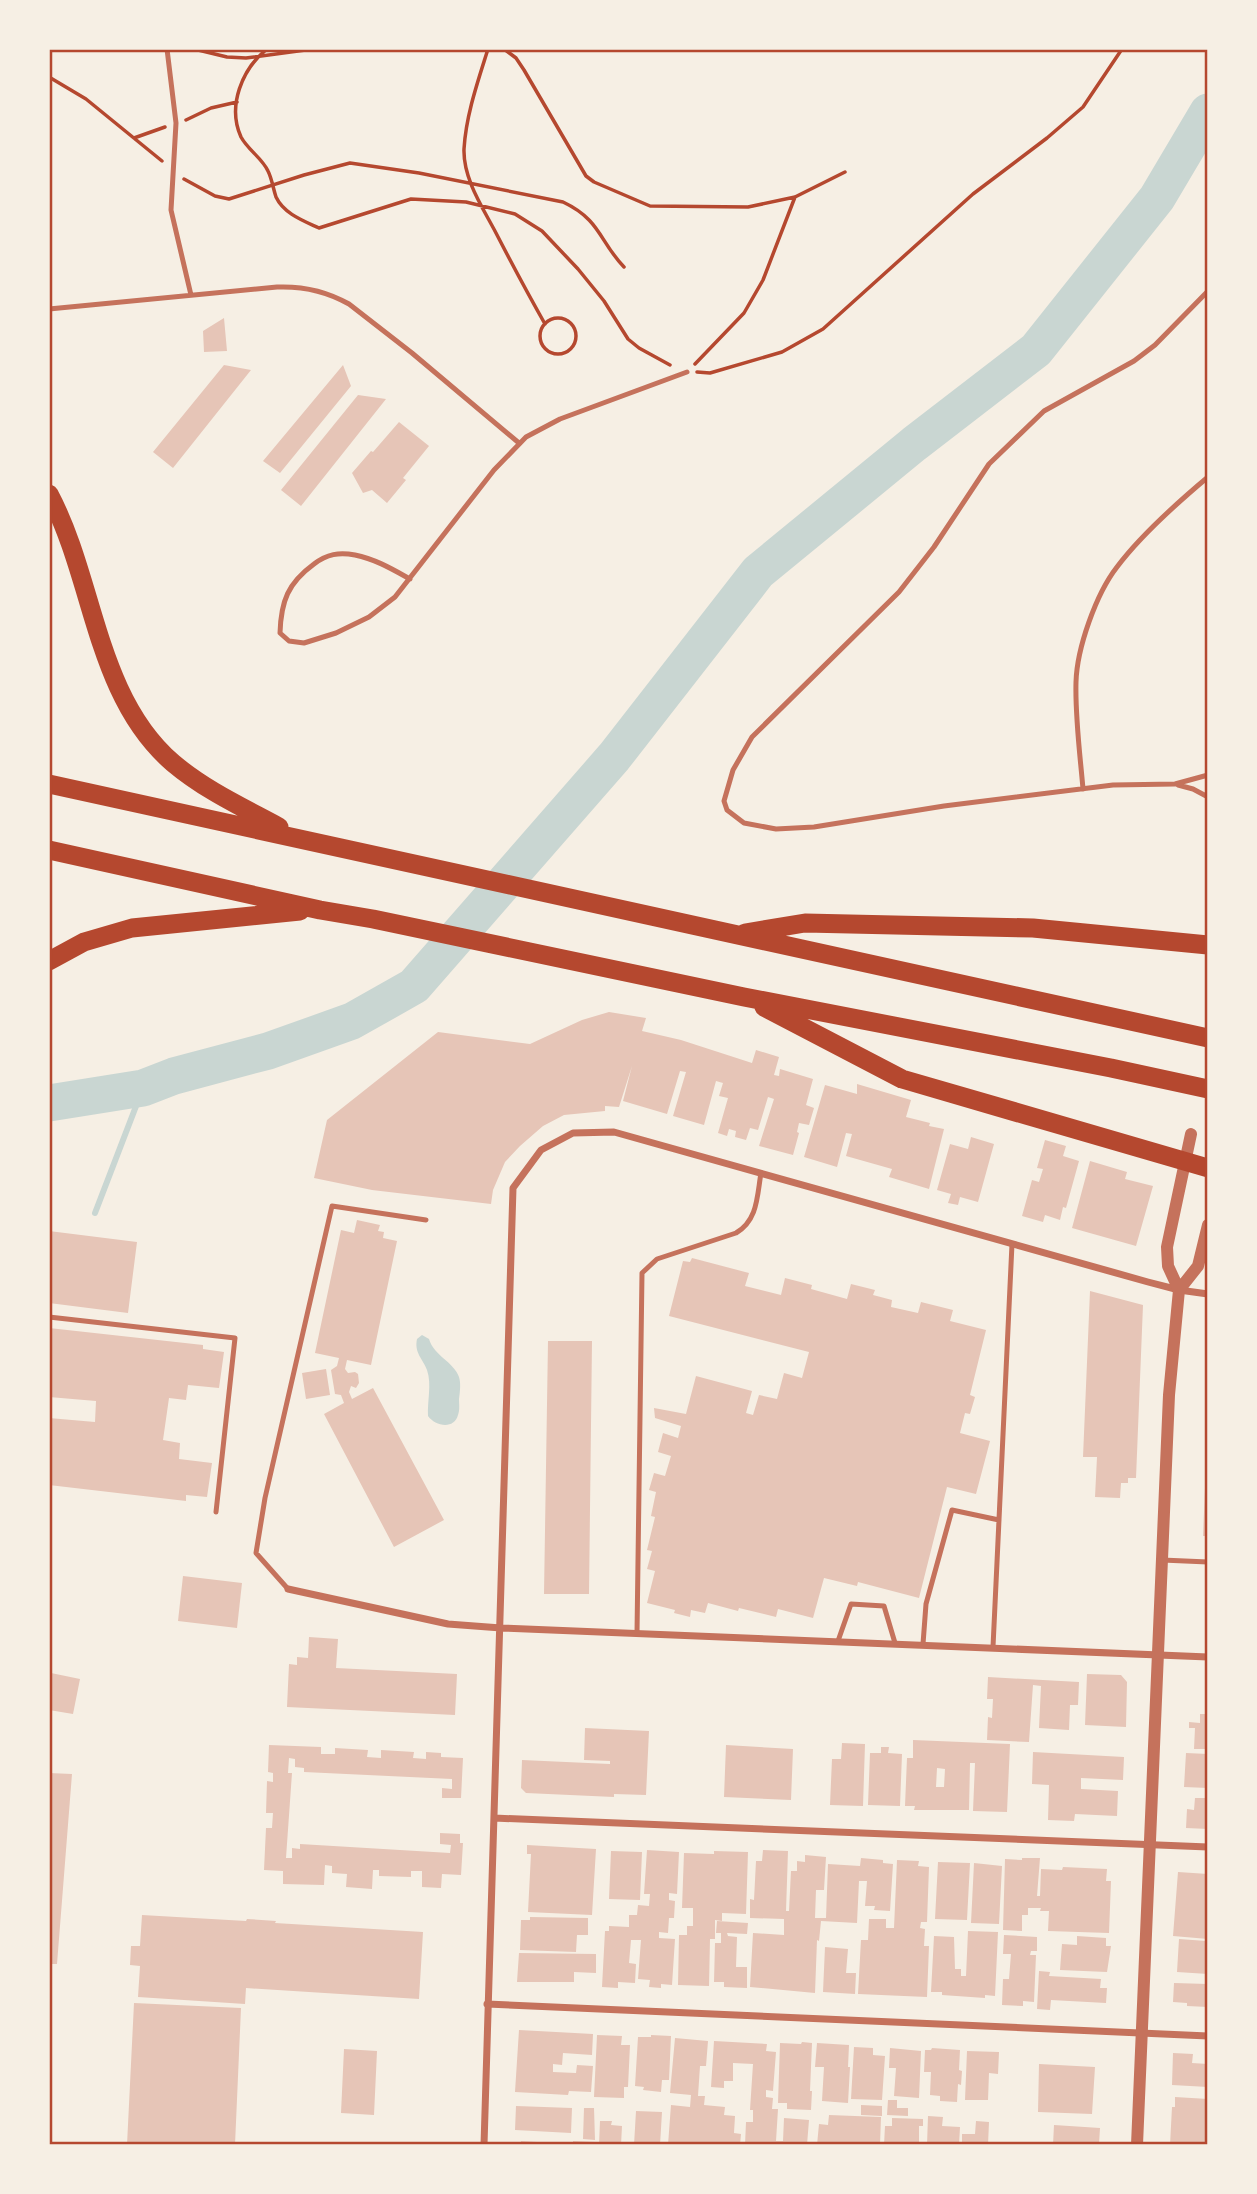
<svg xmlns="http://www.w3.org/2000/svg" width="1257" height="2194" viewBox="0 0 1257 2194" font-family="'Crimson Pro',serif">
  <rect width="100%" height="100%" fill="#f6efe4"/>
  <path fill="#c9d6d2" d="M422,1335L429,1339C434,1356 454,1362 459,1377C461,1383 460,1392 459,1399C459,1404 460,1410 458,1415C454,1430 435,1426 428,1416C427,1402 432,1384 427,1370C423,1359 414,1353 417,1339Z"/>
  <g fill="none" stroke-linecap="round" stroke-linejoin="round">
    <path stroke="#c9d6d2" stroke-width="6" d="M95,1213L143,1088"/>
    <path stroke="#c9d6d2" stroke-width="37" d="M49,1103L143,1088L174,1076L268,1051L352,1021L414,986L614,757L758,572L914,444L1036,350L1157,198L1208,112"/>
  </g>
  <path fill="#e6c5b7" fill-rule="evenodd" d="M224,318L227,351L204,352L203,331Z
    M224,365L251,370L173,468L153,452Z
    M343,365L351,386L280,473L263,461Z
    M358,395L386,399L301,506L281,490Z
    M399,422L429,446L403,478L406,480L387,503L372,490L363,493L352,473L371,451L373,452Z
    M609,1012L646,1018L642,1031L681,1040L752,1063L756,1050L779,1057L774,1075L779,1076L780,1069L813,1079L806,1105L814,1108L809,1125L799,1123L797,1132L799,1133L793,1155L759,1146L774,1099L768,1097L758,1130L750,1128L746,1140L735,1137L736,1131L729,1129L727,1136L718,1133L728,1098L719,1096L723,1083L716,1081L704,1125L673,1116L686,1072L680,1071L667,1114L623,1101L632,1066L619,1107L605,1106V1111L564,1115L543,1126L520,1146L505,1162L493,1190L491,1204L372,1190L314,1178L327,1120L438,1032L530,1044L582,1020Z
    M857,1084L911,1100L906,1117L930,1123L929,1126L944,1129L929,1189L889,1177L892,1169L846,1156L852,1134L846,1133L837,1167L804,1157L825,1085L857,1094Z
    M971,1137L994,1144L978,1202L960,1197L958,1205L948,1203L951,1194L937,1190L950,1144L968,1149Z
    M1045,1140L1066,1146L1063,1156L1079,1161L1066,1208L1063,1207L1060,1220L1045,1215L1043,1222L1022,1216L1032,1180L1039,1182L1043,1169L1037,1168Z
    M1090,1161L1127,1172L1125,1179L1153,1186L1136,1246L1072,1228Z
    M357,1220L380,1225L378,1231L384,1232L383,1238L397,1241L371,1365L347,1360L345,1369L348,1373L355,1372L358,1374L359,1383L356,1388L351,1386L349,1392L352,1399L373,1388L444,1520L394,1547L324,1414L344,1403L341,1395L335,1394L331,1370L337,1366L339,1358L315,1353L341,1230L354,1233Z
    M49,1231L137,1242L128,1313L49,1303Z
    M692,1258L749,1273L745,1286L781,1295L785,1278L812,1285L811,1289L847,1299L851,1284L875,1290L873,1295L892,1300L891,1307L918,1313L921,1302L953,1310L950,1321L986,1330L970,1395L975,1397L970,1414L965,1413L960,1433L990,1441L976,1494L947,1487L919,1598L858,1582L857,1586L824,1578L813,1618L778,1609L776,1617L739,1608L738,1611L708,1603L705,1613L691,1610L690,1617L674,1613L675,1610L647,1603L655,1571L647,1569L652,1551L647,1550L655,1517L651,1516L656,1492L649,1490L654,1473L665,1476L671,1456L658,1452L663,1433L678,1438L681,1426L655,1418L654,1408L686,1414L696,1376L752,1391L746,1413L753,1415L759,1395L777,1399L784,1373L802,1378L809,1352L669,1316L683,1261L690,1262Z
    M1090,1291L1143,1305L1136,1478H1128V1483H1121L1120,1498L1095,1497L1097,1457H1083Z
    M49,1328L203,1345V1349L224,1352L219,1388L188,1385L186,1400L169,1398L163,1440L180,1443L179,1459L212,1463L207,1497L186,1495V1501L49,1485V1418L95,1422L96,1401L49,1397Z
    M548,1341H592L589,1594H544Z
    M326,1369L330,1395L306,1399L302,1373Z
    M1206,1464H1208V1536H1203Z
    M183,1576L242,1583L237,1628L178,1621Z
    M309,1637L338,1639L336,1668L457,1674L455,1715L287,1707L289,1664L297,1665V1657L308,1658Z
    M51,1673L80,1679L73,1714L49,1710Z
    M1087,1674L1121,1675L1127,1682L1126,1727L1085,1725Z
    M988,1677L1079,1682L1078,1705H1070L1069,1730L1039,1728L1041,1686L1033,1685L1029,1742L987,1740L988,1717L992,1718L993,1699H987Z
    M1200,1714H1208V1749H1194L1195,1728H1189V1722L1200,1723Z
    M585,1728L649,1731L646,1795L614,1794V1797L526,1793L521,1788L522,1760L610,1764V1761L584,1760Z
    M913,1740L1010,1744L1007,1812L973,1811L975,1763H970L969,1810H914L915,1806H905L907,1758H913ZM937,1768L945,1769L944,1787H936Z
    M842,1743L865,1744L863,1806L830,1805L832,1759H841Z
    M269,1745L321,1747V1754H335V1748L368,1750L367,1757L381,1758V1750L414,1752L413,1758L426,1759V1752L441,1753V1757L463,1758L461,1798H442V1788L452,1789V1779L304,1772V1768L295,1767V1759L289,1758L288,1773H292L286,1858H292V1848L300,1849V1844L450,1853L451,1845L440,1844V1833L460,1834V1843H463L461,1875L442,1874L441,1888L422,1887V1871H411V1877L379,1876V1870H373L372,1889L346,1887L347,1874L332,1873V1866L325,1865L324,1885L283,1884V1871L264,1870L266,1828H272L273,1813H266L267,1781L273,1782V1773L268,1772Z
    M726,1745L793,1749L791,1800L724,1797Z
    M881,1747H889L888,1753L902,1754L900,1806L868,1805L870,1753H881Z
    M1033,1752L1124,1757L1123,1780L1081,1778V1789L1118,1791L1117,1816L1075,1814L1074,1821L1048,1820L1049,1785L1032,1784Z
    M1186,1753L1208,1754V1788L1184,1787Z
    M49,1773L72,1774L57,1964H49Z
    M1195,1798H1208V1829L1186,1828L1187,1809L1194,1810Z
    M527,1845L596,1849L592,1915L528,1912L531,1854H527Z
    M647,1850L679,1852L677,1894L669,1893V1900L675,1901L674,1918H669L668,1933L659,1932V1938L675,1939L672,1985L661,1984V1988L649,1987L650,1980L638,1979L641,1940H631L629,1963L636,1964L635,1983L618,1982V1988L602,1987L605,1931H609V1926L629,1927V1915H637L638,1905L649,1906L650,1894H644Z
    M763,1850L788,1851L786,1911H789L791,1871H797V1861L805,1862V1855L826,1857L824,1890H816L815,1918H826L828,1864L860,1866L861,1858L883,1860V1863L893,1864L890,1911L874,1910L875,1906H865L867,1881H859L857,1923L821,1921L819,1941L817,1940L815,1993L750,1987L753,1933L784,1935V1919L750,1918V1899L754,1900L756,1861H762Z
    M611,1851L642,1852L640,1900L609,1899Z
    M714,1851L748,1852L746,1914L722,1913V1921L715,1920V1939H710L709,1986L678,1985L679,1935H687V1926H693V1908H682L684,1853L714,1854Z
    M1022,1858H1040L1037,1896H1040L1041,1869L1062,1870L1063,1867L1107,1869L1106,1881H1111L1109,1933L1048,1931L1049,1911H1040L1041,1908H1028V1915H1022V1931L1003,1930L1005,1859L1022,1860Z
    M897,1860L919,1861L918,1866L929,1867L927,1922H921L920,1928L925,1929L924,1946H929L927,1997L858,1994L861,1940H868L869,1919H886V1928H894Z
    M938,1862L970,1863L967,1920L935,1919Z
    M974,1863L1002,1866L999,1924L971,1923Z
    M1178,1872L1208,1874V1939L1173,1936Z
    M142,1915L246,1921L247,1919L276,1921L275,1923L423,1932L419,1999L246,1988L245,2004L138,1997L140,1966L130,1965L131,1946H140Z
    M530,1917L588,1918V1935H577L576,1952L520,1950L521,1920H530Z
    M717,1921L748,1923L747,1934L727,1933L728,1936L737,1937L736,1967H747V1988L724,1987V1982H714L715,1943H721V1933H716Z
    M968,1931L998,1932L995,1996L985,1995V1998L942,1995V1992H931L934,1936L954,1937L955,1969H961V1976H966Z
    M1004,1935L1037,1937V1951H1031L1030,1955H1036L1034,2002L1023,2001V2006L1002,2005L1003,1979H1009L1011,1954H1003Z
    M1077,1936L1106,1938V1946H1111L1107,1972L1060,1970L1062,1944L1077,1945Z
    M1179,1939L1206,1941L1208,1974L1177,1972Z
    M825,1947L848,1949L846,1973H856L855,1994L823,1992Z
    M519,1953L596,1954V1973L574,1972V1982H517Z
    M1039,1971L1050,1972L1049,1976L1101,1979L1100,1988H1107L1106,2003L1051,2000L1050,2010L1037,2009Z
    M1174,1983L1208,1984V2007L1187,2006V2003L1173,2002Z
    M134,2003L241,2008L235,2145H127Z
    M519,2030L593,2034L592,2055L563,2053L562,2065L553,2064V2072L576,2073L577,2065L593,2066L591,2092L569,2091L568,2095L515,2092Z
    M597,2035L622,2036L621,2045H630L628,2087H624V2098L594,2097Z
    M651,2035L671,2036L669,2080H662L661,2092L643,2090L644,2087L635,2086L638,2037H651Z
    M675,2038L708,2041L706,2066H700L698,2096H705L704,2105L725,2107L724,2115L735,2116L734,2133L741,2134L740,2145H668L671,2105L690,2107L691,2095L670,2093Z
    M714,2041L767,2044L766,2051L776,2052L773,2091L766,2090V2097L773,2098L772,2109H778L776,2141H783L784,2118L809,2120L807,2145H745L746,2122H753V2110H750L753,2064L733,2063V2081H724V2088L711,2087Z
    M802,2042L812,2043L810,2091H812L811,2110L787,2109V2103H778L780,2043L801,2044Z
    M817,2043L849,2045L848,2067H850L848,2103L822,2101L824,2067H815Z
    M854,2047L873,2048V2055L885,2056L882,2100L851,2099Z
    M890,2048L921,2051L919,2098L894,2096L896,2068H889Z
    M932,2048L960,2050L959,2070L962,2071L961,2085L958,2084L957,2102L940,2101V2096L930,2095L931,2072H924L925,2050H931Z
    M344,2049L377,2051L374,2115L341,2113Z
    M967,2051L999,2052L998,2074L989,2073L988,2100H965Z
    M1173,2053L1193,2054L1192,2063L1208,2064V2087L1172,2085Z
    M1039,2064L1095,2067L1092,2114L1038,2112Z
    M1175,2097L1208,2099V2145H1170L1172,2107H1175Z
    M888,2100H897V2108H908V2116L887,2115Z
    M861,2105L882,2106V2116L861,2115Z
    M516,2106L572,2108L571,2133L515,2130Z
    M584,2108H594L595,2140L583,2139Z
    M636,2111L662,2112L660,2145H634Z
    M829,2115L881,2117L880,2145H817L819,2124L828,2125Z
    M928,2116L943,2117L942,2126L960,2127L959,2145H927Z
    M892,2118L923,2119V2126H919V2145H884L885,2126H892Z
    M600,2121H612L611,2125L622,2126L621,2145H599Z
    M976,2121L989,2122L988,2145H962V2134H975Z
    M1054,2125L1100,2128L1099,2144L1053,2145Z
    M521,2141L553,2143V2145H520Z
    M573,2141L595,2142V2145H573Z"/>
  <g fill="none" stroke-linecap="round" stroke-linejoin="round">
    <path stroke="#b5482f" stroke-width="3.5" d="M194,49L227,57L246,58L313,49
      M267,49C242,69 227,106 241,137C248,150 262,158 268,171C272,179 273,188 276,197C284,214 304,221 319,228L411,199L466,202L515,214L542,231L578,269L604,301L628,339L639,348L670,365
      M488,49C478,81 466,115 464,149C463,179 483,208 496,233C512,264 528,294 545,324
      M504,49L516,58L524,70L586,176L594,182L650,206L748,207L795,197L845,172
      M49,77L86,99L162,161
      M186,120L211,108L237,102
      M134,138L165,127
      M184,179L215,196L229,199L304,175L350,163L419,173L563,202C601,220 599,241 624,267
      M540 336a18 18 0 1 1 36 0a18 18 0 1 1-36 0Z
      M695,364L744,313L763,280L795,197
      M697,372L710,373L782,352L823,329L973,194L1047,138L1083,107L1122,49"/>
    <path stroke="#c5725c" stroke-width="5" d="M167,49L176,123L171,210L191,295
      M1208,291L1155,345L1134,361L1044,411L989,464L934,547L899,592L752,737L733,770L724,801L727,810L744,823L776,829L814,827L944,806L1113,785L1175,784L1208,775
      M49,309L277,287C302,286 328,292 349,304L412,353L519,443
      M410,579C392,569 375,559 355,555C339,552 327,554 314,564C288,583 281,601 280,633L289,641L304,643L336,633L369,617L395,597L494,470L526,437L560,419L687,372
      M1178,785L1193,789L1208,797
      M1083,789C1080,754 1075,717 1076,682C1077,648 1096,594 1117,567C1141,535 1177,503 1208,477
      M49,1317L235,1338L216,1512
      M1162,1560L1208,1562
      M288,1589L256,1553L265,1498L332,1206L426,1220
      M637,1633L642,1273L657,1259L736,1233C758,1220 757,1196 761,1173
      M838,1641L851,1604L884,1606L895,1643
      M923,1644L926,1604L952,1510L999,1520
      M993,1647L1012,1244"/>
    <path stroke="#c5725c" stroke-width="7" d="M288,1589L448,1624L501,1628L1208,1657
      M494,1818L1208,1847
      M487,2004L1208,2036
      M484,2145L513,1188L541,1150L573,1133L614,1132L1148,1282L1179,1290L1208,1294"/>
    <path stroke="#c5725c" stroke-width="12" d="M1179,1290L1198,1266L1208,1225
      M1137,2145L1169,1395L1179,1290L1168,1266L1167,1247L1191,1134"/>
    <path stroke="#b5482f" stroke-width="19" d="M49,494C95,580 95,696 173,763C205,790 242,807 279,827
      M49,784L1208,1038
      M49,850L320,910L373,919L744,997L1111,1068L1208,1089
      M745,933L805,923L1033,928L1208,945
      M49,961L84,942L132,928L300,911
      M764,1007L902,1079L1208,1168"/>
  </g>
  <rect width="1257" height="2194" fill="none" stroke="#f6efe4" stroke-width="102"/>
  <rect x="51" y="51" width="1155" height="2092" fill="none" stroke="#b5482f" stroke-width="2.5"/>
</svg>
